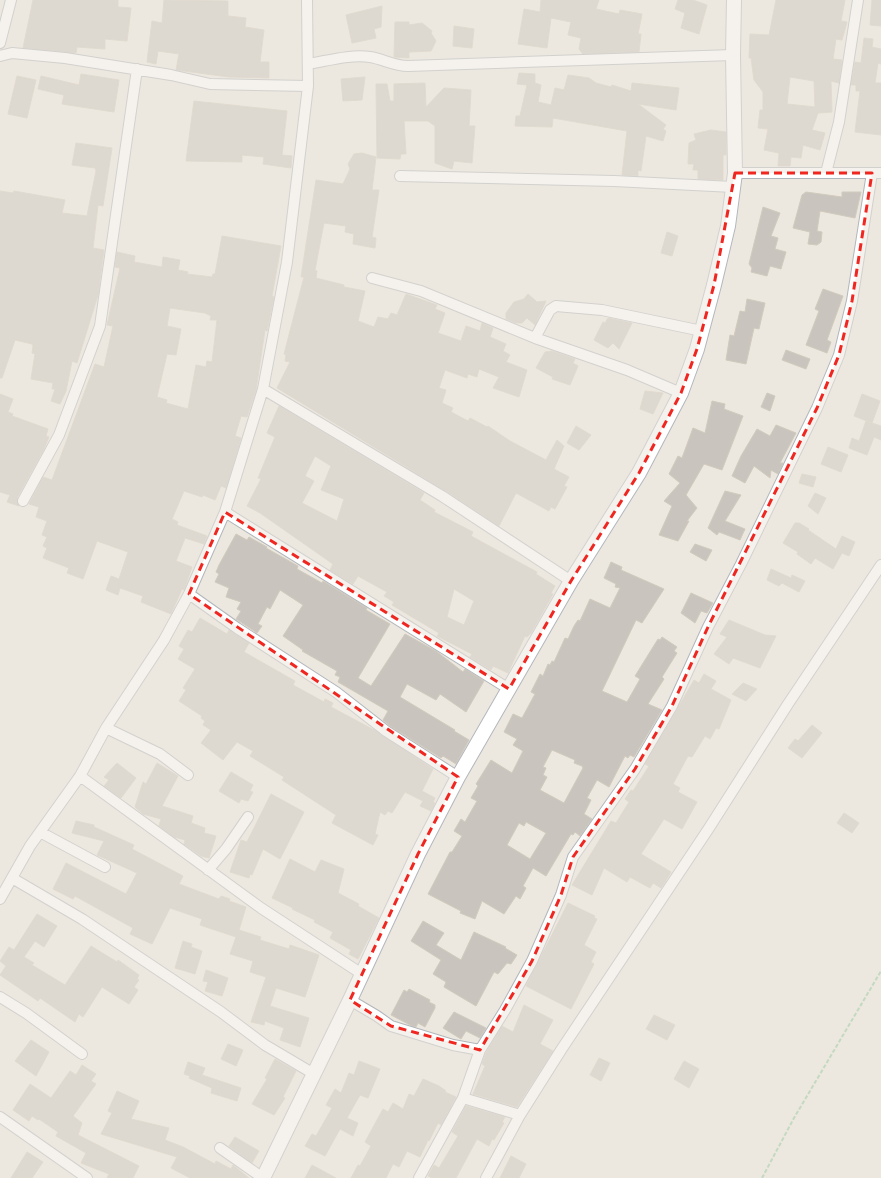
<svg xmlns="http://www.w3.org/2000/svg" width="881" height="1178" viewBox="0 0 881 1178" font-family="'PT Sans',sans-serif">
  <rect width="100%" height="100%" fill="#ece8df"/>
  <path fill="#c9c5be" stroke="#d1cabd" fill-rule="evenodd" d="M33,0H118V7L131,8L127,41L105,39V49L77,47L76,53L23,48Z
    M164,0L228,1V16L246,18L245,27L264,30L260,62H269V78L229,77L176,70L179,54L158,51L156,64L147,62L152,21L162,23Z
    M541,0H599L596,9L619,14L620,10L642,14L638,34H641L639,52L583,54L579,49L581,38L568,35L571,22L551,18L547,48L518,44L524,9L540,12Z
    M678,0H693L707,5L699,34L681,28L685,13L675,9Z
    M776,0H845L841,21L847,22L842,40L836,39L833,59L842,60L839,83L831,81L832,112L818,113L812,130L825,133L820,150L803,145L801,158L791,157L790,166H778L779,153L764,150L768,129L758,128L760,110H763V92L754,80L751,58H749L750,34L769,35ZM790,77L814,81L815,107L787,104Z
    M872,0H881V26L870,25Z
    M382,6L381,27L374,29L376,38L352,43L346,15Z
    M395,22H409V25L422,23L432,31L431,33L436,41L431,51L409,52V58L394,57Z
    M454,26L474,29L472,48L453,46Z
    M864,38L873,39L872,47L881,49V64L878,63L875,83H881V135L855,132L860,91H856V85H851L855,62L861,63Z
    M519,73L535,74V83L541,85L538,102L551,105L555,88L564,90L568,75L589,78L596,83L611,87L612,85L631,91L632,83L679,88L676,110L638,104L666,125L663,129L666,131L663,141L646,136L641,171L638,170V176L622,175L627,131L553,118L552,127L515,126L516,116H520L527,85L517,84Z
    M81,74L119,80L114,112L62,104L64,95L38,89L41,76L79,85Z
    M17,76L36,80L27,118L8,114Z
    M365,77L362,100L343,101L341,79Z
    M425,83L426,107L444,88L471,90L469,126H475L472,163L454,161L452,169L435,163V126L428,121H404L406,154H401L400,159L377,158L376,84H387L390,101H394V84Z
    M194,101L287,111L282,155L292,156L291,168L263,164L264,157L242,155V162L186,161Z
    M711,130L726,132V155H723V180L698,179V170H693L694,164H688L689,143L696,140L694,134Z
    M76,143L112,148L103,206L98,205L93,248L104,250L98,295L77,363L72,361L66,391L60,404L51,401L55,389H52L53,383L31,379L35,354L32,353L33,346L32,344L15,340L2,378H0V191L13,193L14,191L65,200L62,213L87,216L96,171L95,168L72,165Z
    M362,153L376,157L372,190H379L372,237L376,238L375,248L353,244L354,234L345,232L346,226L324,223L315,270L317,271L316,278L344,285V287L365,291L358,321L374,327L378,317L388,319L391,313L397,315L406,294L437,305L435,309L445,313L438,333L461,341L466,326L480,331L482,323L493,328L490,337L506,344L503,351L510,355L506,362L527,370L519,397L493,388L499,377L479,369L477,377L468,374L467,378L445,370L439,388L446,390L442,403L453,408L451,412L468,421L470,418L487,427L488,426L510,441L546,460L557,440L564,446L554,469L569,477L564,486L567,487L555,509L551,507L549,511L516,493L499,526L446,491L277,388L290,362L285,361L286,355L284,354L304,277H301L316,180L343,184L350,169L348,164L354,154Z
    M806,192L842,197V192H861L855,218L820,211L817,231L822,232L821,242L817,245L808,244L810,232L793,228L802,195Z
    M763,207L780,213L771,236L778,238L775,249L786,252L781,269L770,266L767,276L751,272L752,268L749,264Z
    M667,232L678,236L672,256L661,253Z
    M222,236L281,246L272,296L274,297L267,331L265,330L256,390L247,417L241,416L235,436L241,438L226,488L221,486L215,500L203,495L202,497L184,491L172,519L178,522L177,525L207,536L204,544L185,538L176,561L192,567L184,590L182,589L171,614L141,602L143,596L120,588L118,595L106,590L111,576L119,579L128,552L97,541L83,579L67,573L69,568L43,558L47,548L43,546L47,537L42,535L47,521L36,517L39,507L29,504L43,477L52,480L95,364L104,367L113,326L107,325L120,268L115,267L117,252L135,256L134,262L162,267L163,257L180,260L178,270L188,272L187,274L212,277L213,274H215ZM170,308L205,313L211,316L210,320H217L212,362L207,361L206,367L196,365L188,409L166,403L167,400L157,397L167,354L176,355L181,329L167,326Z
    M823,289L843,296L827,340L831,342L827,353L806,345L819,311L815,309Z
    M528,294L537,302L546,301L535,325L527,318L522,323H516L506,319V313L514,302L524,299Z
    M747,299L765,303L759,329L754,328L746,364L726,360L730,335L734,336L740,311L745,312Z
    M608,318L632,323L619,349L613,343L608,348L594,340L603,322L605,323Z
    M786,350L810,359L806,369L782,360Z
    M552,351L575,359L573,363L578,366L570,385L552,379L553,377L536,368L545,352Z
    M645,391L663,393L653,414L640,409Z
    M767,393L775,396L770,411L761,407Z
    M0,394L13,399L8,412L13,414L12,416L48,429L46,436L49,437L44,449L17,498L19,506L7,502L10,495L0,492Z
    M862,394L880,401L872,423L854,416Z
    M712,401L725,404L724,409L743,416L722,470L704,464L686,495L697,508L687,521H689L678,541L659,535L672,506L664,501L680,483L669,474L678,456L682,458L693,428L705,433Z
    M279,406L424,493L420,500L435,510L434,512L473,532L471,536L537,572L536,574L555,586L551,593L553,594L531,633L527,637L525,636L508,673L493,666L491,670L470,657L472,654L437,636L439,633L392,605L394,602L384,596L387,592L358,576L353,584L330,570L333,564L260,513L247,506L261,479L258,478L275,437L267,433ZM315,456L331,466L321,490L344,499L337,521L302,503L314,481L305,476ZM454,589L474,601L464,625L447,617Z
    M866,421L881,426V440L874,437L867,455L849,448L852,438L859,441Z
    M776,425L796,433L780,463H783L778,474L771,470L770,478L754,466L745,483L732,476L741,456L757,429L770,436Z
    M576,426L591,435L579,450L567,443Z
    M828,447L848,455L841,472L821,464Z
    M802,474L816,477L813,487L799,483Z
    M725,491L741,495L725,521L745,529L740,540L719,532L717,535L708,528Z
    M815,493L826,498L818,514L808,506Z
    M795,523H799L809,529L808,530L836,549L842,536L855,542L849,556L842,553L833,569L815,558L811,564L797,554L798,552L783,543Z
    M236,534L247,540L249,537L267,547L266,548L298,566L297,569L322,583L323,581L367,608L366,610L390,624L358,678L371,686L405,634L436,651L463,672L465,669L484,681L466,712L440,694L436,700L407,684L400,697L455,730L454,731L469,740L456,764L443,756L441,758L390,726L383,720L388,711L338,682L340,677L335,675L337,671L302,651L303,650L283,636L303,605L280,590L270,609L267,607L258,624L262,626L257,633L236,619L241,611L237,609L241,602L226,597L229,588L215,582L219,574L216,572L219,565Z
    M695,544L712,550L706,561L690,552Z
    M611,562L622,567L621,570L664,589L642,623L636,620L602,691L627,702L640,679L635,676L658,639L660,640L662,637L677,647L674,651L677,653L662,677L664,679L648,704L662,710L634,757L630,755L628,758L625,756L609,787L597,780L587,798L591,800L584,814L592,819L580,836L575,832L573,835L571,834L546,876L533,868L523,886L526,888L520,899L516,896L504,914L482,901L475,919L460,913L461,911L428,894L450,852H452L462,836L454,831L461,819L465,822L477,801L471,798L478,786L476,784L491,760L512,773L523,751L513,745L517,739L504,732L513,714L522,718L535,694L531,692L540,674L543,676L548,664L550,665L552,661L554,662L565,638L568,639L574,626L578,620L580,621L590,599L610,608L620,588L615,587L616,584L604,578ZM552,750L575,760L574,763L582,766L583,768L564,803L540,790L547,777L543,775L546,768L543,767ZM526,822L546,833L530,859L507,845L519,823L524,826Z
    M771,569L791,578L792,575L805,581L799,592L782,583L779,586L767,580Z
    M691,593L713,603L707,613L701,611L695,623L681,613Z
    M200,618L227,634L229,630L249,643L244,652L295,681L293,685L324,702L325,699L333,703L331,707L376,731L433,769L422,791L435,798L433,802L435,803L431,811L420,806L423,801L405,792L392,813L388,811L385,815L380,812L375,834L378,835L373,845L332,823L336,815L282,780L284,777L250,756L253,751L237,742L223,760L201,743L211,730L203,725L205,721L201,718L202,716L179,701L186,690L183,688L195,669L178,659L184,649L179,646L188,630L192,632Z
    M729,620L765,635L776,636L760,668L733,658L729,664L714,654L727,637L720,634Z
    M704,674L716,681L711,689L731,700L719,729L716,728L710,739L705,736L692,757L688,756L673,784L680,788L678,792L697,802L682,829L664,819L641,854L671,872L665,882L661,888L653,883L650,888L630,877L627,882L604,868L592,895L572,885L611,821L616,823L629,802L625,799L631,790L633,791L649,766L645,764L694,680L699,683Z
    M743,683L757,689L746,701L732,694Z
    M812,725L822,733L802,758L788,748L795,739L798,741Z
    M117,763L136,778L121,798L104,786L109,780L104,777Z
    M157,763L178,776L162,806L193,816L191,823L205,828L204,833L216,836L209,858L201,856L184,844L185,840L174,837L159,826L161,819L143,814L135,807L143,782L146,784Z
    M231,772L253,785L250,791L253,792L248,801L241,799L239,803L219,791Z
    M271,794L304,812L280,859L263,849L252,875L250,874L249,878L230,872L241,840L247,842Z
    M844,813L859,823L852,833L837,823Z
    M76,821L94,825V827L134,845L132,849L183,876L179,884L219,899L221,896L230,899L229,901L246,907L239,930L261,937L260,940L289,949L290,945L319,955L305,997L276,988L270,1006L309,1018L300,1047L280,1040L284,1028L265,1021L264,1025L251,1022L266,977L250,972L253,961L230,954L236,937L200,925L202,919L170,908L152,944L130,934L133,928L75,896L73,899L53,889L66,863L126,894L137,873L97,855L104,841L72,833Z
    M290,859L315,872L321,860L344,869L338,893L359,904L358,906L379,918L358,959L349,954L351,950L330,938L333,932L314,922L315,920L292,909L293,908L272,898Z
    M568,903L595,916L594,918L597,919L584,945L596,952L591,962L594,964L571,1009L526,986Z
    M37,914L57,926L44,947L35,941L24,957L34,963L32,965L65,985L91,946L117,962L118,960L139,975L137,979L139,980L134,987L138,990L129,1004L102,987L83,1017L79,1014L75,1022L40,998L38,1001L0,975L6,966L0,961L9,947L14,950Z
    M423,921L444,933L436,945L461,960L474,932L506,947L505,948L517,955L511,964L507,963L498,974L494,972L476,1006L444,987L446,982L433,974L441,960L411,941Z
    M183,941L192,944L191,947L202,951L195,974L175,968Z
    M206,970L228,978L222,996L205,991L208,982L203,981Z
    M409,989L430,1000L429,1002L435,1005V1008L425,1027L418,1023L416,1027L412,1026L391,1015L404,990L407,992Z
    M524,1005L553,1020L540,1044L553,1051L517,1107L473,1094L485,1066L482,1064L486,1053L502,1026L513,1032Z
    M454,1012L486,1028L480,1038L466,1031L461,1039L443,1028Z
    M654,1015L675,1025L667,1040L646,1029Z
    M31,1040L49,1052L36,1076L15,1061Z
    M228,1044L243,1050L236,1066L221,1059Z
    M599,1058L610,1063L601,1081L590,1075Z
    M275,1059L296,1071L283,1097L285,1098L274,1115L252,1104L267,1079L265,1078Z
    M359,1061L380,1069L368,1098L360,1095L347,1118L358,1123L353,1136L340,1129L325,1156L305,1146L312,1134L316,1136L332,1108L326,1105L335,1089L341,1093L349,1073L354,1075Z
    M684,1061L699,1069L689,1088L674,1079Z
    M188,1062L205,1068L202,1075L241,1088L237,1101L211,1093L212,1088L189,1078L190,1076L184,1074Z
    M82,1065L96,1074L91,1081L96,1084L73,1116L82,1123L78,1135L139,1166L133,1178H107L109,1174L81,1163L86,1153L56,1136L58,1132L39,1119L38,1120L32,1116L29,1121L13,1110L30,1084L51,1098L70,1071L76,1075Z
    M423,1079L439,1086L446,1091L445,1092L456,1097L441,1125L438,1123L429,1141L428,1140L420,1157L407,1151L399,1167L393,1164L386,1178H351L358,1165L360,1166L371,1146L365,1142L383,1109L388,1112L393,1103L403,1109L409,1094L414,1096Z
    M117,1091L139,1101L131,1119L169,1128L165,1140L183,1147L215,1164L216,1161L231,1169L233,1165L249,1178H190L171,1168L177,1157L101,1134L112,1113L108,1111Z
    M466,1106L505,1117L502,1122L504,1123L494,1140L492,1139L489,1146L477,1139L456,1178H432L428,1176L434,1165L439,1168L458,1136L452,1132Z
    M235,1137L259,1151L252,1163L229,1146Z
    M27,1152L43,1162L32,1178H11Z
    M511,1156L526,1164L519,1178H500Z
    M312,1165L336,1178H305Z"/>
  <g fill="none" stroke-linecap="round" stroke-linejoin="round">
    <g stroke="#b2b6bb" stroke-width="12">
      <path id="street" d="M0,43L11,0
        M0,56L12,53L65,58L171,75L210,84L308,86
        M308,64C327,61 351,54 370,57C383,59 394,66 408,66L733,55
        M735,173H881
        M826,173L839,122L858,0
        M400,176L614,181L733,187
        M372,278L421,291L535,338L550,310L556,306L602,310L702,331
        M535,338L627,370L681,393
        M263,389L442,496L571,581
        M23,501L59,435L100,326L137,69
        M225,512L509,689
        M189,594L237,628L336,692L386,731L458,777
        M106,728L160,754L188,775
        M80,776L261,908L362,974
        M40,832L105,867
        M208,870L226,849L248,817
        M12,878L82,919L221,1012L265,1045L314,1074
        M0,899L30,846L80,776L106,728L164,640L189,594L225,512L263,389L287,262L308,86L307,0
        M0,997L26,1013L82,1054
        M350,1000L377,1016L391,1026L453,1045L480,1050
        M463,1098L520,1115
        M0,1117L87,1178
        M220,1148L263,1178
        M419,1178L463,1098L480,1050L505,1010L532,961L561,895L573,857L635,769L672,706L708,627L741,564L817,408L839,355L852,301L872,173
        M486,1178L520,1115L561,1050L709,828L788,704L881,565"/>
    </g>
    <g stroke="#b3b7bd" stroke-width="16">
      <path id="secondary" d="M263,1178L350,1000L418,854L458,777L571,581L639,473L681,393L697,349L714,285L728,226L735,173L733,55L734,0"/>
    </g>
    <path stroke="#92c79e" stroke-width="2" stroke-dasharray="4 2" stroke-linecap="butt" d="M762,1178L794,1118L881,971"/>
    <use href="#street" stroke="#fff" stroke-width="10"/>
    <use href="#secondary" stroke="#fff" stroke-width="14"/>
  </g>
  <path d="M0 0H881V1178H0ZM735,173H872L852,301L839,355L817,408L708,627L672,706L635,769L573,857L561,895L532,961L480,1050L391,1026L350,1000L418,854L458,777L189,594L225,512L509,689L571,581L639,473L681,393L697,349L714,285Z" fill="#ece8df" fill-opacity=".55" fill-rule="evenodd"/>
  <path fill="none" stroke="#f02621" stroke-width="3" stroke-dasharray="8 5" stroke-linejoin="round" d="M735,173H872L852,301L839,355L817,408L708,627L672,706L635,769L573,857L561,895L532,961L480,1050L391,1026L350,1000L418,854L458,777L189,594L225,512L509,689L571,581L639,473L681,393L697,349L714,285Z"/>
</svg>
